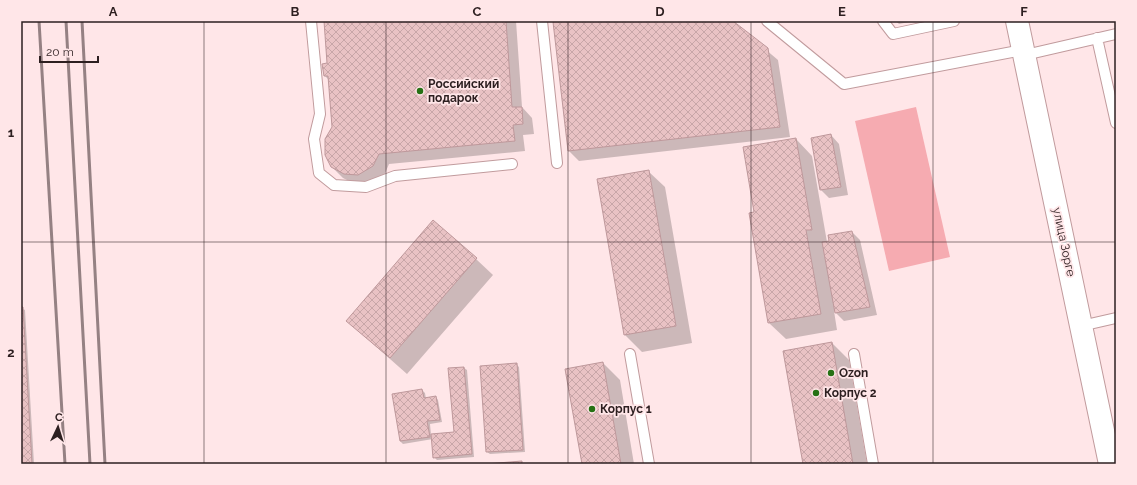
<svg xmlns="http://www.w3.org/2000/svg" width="1137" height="485" viewBox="0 0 1137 485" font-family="Raleway,sans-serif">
  <defs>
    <pattern id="building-cross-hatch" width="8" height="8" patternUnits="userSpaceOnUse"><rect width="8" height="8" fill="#e9c2c4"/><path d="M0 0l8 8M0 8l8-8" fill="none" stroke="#c8a6a8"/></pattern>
  </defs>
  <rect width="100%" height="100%" fill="#ffe6e8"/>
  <path fill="#f6abb1" d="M916,107L950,257L889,271L855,121Z"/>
  <path fill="#0003" d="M325,21H516L522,107L532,118L534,134L523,135L525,151L389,164L384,176L369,185L355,184L343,178L332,167L333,127L330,81L325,76L328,64Z
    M574,21H732L778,60L790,137L579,161L569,151Z
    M896,21H914L899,24Z
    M831,135L839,144L848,195L829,198L821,190Z
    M796,139L812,156L827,242L852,232L860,240L877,315L844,321L834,311L837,330L786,339L769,323L756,212Z
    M648,171L665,187L692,343L642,352L625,335L598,179Z
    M476,259L493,275L407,374L347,321Z
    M21,272L22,291H21Z
    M21,308L25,310L34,464H21Z
    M832,343L849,360L867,464H804Z
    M603,363L620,380L634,464H583Z
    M516,364L519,367L525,452L490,454L487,452Z
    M464,368L467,370L474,457L437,460L434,457L433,439L403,444L400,441L422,390L425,393L426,399L436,397L438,400L442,422L430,424L431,435L455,433L449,369Z"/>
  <path fill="url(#building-cross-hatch)" stroke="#be989b" d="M324,21H506L512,107H522L523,124L513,125L515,141L379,154L373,166L358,175L344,174L331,167L325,155V139L332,127L328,76H324L322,64L327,63Z
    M565,21H733L768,48L780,127L568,151L553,22Z
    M831,134L841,187L820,190L811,138Z
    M796,138L812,230H806L821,314L768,323L749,213L754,212L743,147Z
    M649,170L676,326L624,335L597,179Z
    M433,220L477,258L390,358L346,321Z
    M852,231L870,307L835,313L822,242L829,241L828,235Z
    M21,307H23L32,464H21Z
    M832,342L853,464H803L783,351Z
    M603,362L621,464H582L565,369Z
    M517,363L523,450L486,452L480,366Z
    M464,367L472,454L433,458L431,434L454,432L448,368Z
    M422,389L424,398L436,396L440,420L427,421L430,437L400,441L392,394Z
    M522,461V464H486Z"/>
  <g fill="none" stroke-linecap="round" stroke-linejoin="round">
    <g stroke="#c19b9d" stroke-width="12">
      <path id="service" d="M311,21L320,114L314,139L319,173L334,185L366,187L395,176L512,164
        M542,21L557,163
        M767,21L844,84L1023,50
        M883,21L893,34L954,21
        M1097,38L1116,123
        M1025,55L1116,34
        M1081,326L1116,318
        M630,354L649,464
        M854,354L873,464"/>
    </g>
    <g stroke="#c19b9d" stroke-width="24">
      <path id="tertiary" d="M1017,21L1110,464"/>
    </g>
    <use href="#service" stroke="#fff" stroke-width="10"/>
    <use href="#tertiary" stroke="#fff" stroke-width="22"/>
    <path stroke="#958183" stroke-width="3" d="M39,21L65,464
      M66,21L90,464
      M82,21L105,464"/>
  </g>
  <path fill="none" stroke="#2d1f20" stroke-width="1" stroke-opacity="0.55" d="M204,21V464M386,21V464M568,21V464M751,21V464M933,21V464M21,242H1116"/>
  <g fill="#267114" stroke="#ffe6e8" stroke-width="1.5">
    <circle cx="420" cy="91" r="4"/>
    <circle cx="831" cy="373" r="4"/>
    <circle cx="816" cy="393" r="4"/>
    <circle cx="592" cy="409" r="4"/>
  </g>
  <g text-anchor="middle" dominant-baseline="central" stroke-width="3.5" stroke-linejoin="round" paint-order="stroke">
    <g font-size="12" font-weight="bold" fill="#2d1f20" stroke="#ffe6e8" text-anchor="start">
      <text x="428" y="84">Российский<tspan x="428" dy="14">подарок</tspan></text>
      <text x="839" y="373">Ozon</text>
      <text x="824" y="393">Корпус 2</text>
      <text x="600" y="409">Корпус 1</text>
    </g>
    <g font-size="12" fill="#2d1f20" stroke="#ffe6e8">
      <text transform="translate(1064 242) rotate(78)">улица Зорге</text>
    </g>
  </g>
  <rect width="1137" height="485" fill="none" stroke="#ffe6e8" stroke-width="44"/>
  <g transform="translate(58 427) rotate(4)" stroke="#ffe6e8" stroke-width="3" paint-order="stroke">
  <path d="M0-3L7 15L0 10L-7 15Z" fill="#2d1f20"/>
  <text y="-6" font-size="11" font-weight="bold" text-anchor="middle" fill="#2d1f20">С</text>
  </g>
  <path d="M40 56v6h58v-6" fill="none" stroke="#2d1f20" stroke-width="2"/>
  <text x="46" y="56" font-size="12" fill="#2d1f20" stroke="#ffe6e8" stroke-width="3" paint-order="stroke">20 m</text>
  <rect x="22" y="22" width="1093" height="441" fill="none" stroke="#2d1f20" stroke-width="1.5"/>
  <g font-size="13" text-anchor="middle" font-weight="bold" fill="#2d1f20">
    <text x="113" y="16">A</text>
    <text x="295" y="16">B</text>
    <text x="477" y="16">C</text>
    <text x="660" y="16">D</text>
    <text x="842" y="16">E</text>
    <text x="1024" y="16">F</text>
    <text x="11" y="137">1</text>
    <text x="11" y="357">2</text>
  </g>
</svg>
